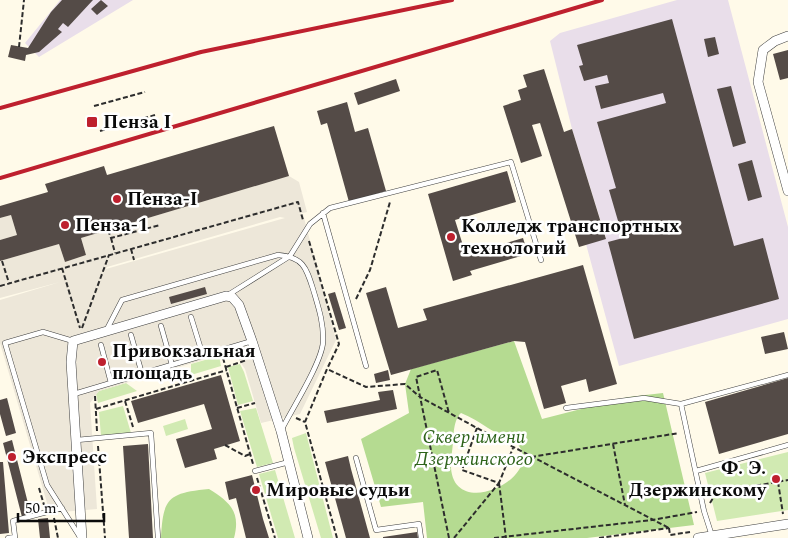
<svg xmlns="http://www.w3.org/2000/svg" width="788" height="538" viewBox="0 0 788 538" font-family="Spectral,serif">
  <rect width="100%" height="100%" fill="#fffae9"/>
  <path fill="#e9deea" d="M60,0H133L39,57L25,43Z
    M677,0H728L788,227V319L619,366L586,244L606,238L572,129L550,41L560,33Z"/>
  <path fill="#d1eab2" d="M219,356L221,366L191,375V364Z
    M240,364L244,372L253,401L238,405L228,367Z
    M126,383L137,391L98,403L96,394L99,391Z
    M123,406L131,433L101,436L99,412Z
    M256,408L273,463L257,467L240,411Z
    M185,419L188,429L166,436L163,426Z
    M306,433L333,538H321L294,448L292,438Z
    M788,452V510L717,521L705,473Z
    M275,470L295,538H278L259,474Z"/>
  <path fill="#b5db91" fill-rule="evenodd" d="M514,341L542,419L628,397L663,393L694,525L587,538H427L423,502L381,507L361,439L409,413L405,384L411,369ZM461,413C471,417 479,422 488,428C495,433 505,434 512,439C559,474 438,533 452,452C454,440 452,421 461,413Z
    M209,489C230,502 241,512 234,538H161C163,498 168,493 209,489Z"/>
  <path fill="#ede7d9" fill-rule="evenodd" d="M289,176L299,182L307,212L298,214H303L336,340L300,414L261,423L245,369L233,351L99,391L90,403L97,509L50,513L0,343V300L60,282L0,298V261L59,244L65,262L86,255L81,238ZM280,217L285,218L106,269L107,267Z
    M11,215L17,235L0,240V218Z"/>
  <path fill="#544b47" d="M62,0H93L68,27L63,23L58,29L62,32L39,52L26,55L25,61L8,57L11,45L28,48L51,12Z
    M101,0L108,6L97,15L91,9Z
    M672,19L734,246L763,238L779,299L634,339L608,242L623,238L609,190L616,188L597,122L666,103L663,93L601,109L595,86L609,83L607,75L584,81L579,66L583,65L577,45Z
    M715,37L719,54L708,57L704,39Z
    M788,50V78L780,80L773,54Z
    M544,69L564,132L572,129L606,239L579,247L540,123L532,125L542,156L521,163L503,106L521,100L518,90L527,87L523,75Z
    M396,79L400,91L358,105L354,93Z
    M731,86L746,143L733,147L717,89Z
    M347,102L355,132L368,128L386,191L349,202L327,123L321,125L317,111Z
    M274,126L289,176L81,238L86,255L65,262L59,244L0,261V240L17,235L11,215L0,218V206L48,192L45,184L104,166L107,175Z
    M752,160L762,197L748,201L738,164Z
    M507,171L516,202L455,220L466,255L523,238L528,254L470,271L472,275L453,281L428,194Z
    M583,265L617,384L589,392L586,379L561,386L566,403L544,409L525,342L514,341L391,375L366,293L386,287L398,328L427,320L423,309Z
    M205,287L207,294L171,304L169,297Z
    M335,292L346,328L339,330L328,294Z
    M784,332L788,349L765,354L761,337Z
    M388,370L390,380L376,383L374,374Z
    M221,375L240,441L214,449L217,459L185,468L176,439L212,429L204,404L138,423L131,401Z
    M788,378V434L719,454L705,402Z
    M393,390L397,409L327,423L324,411L380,400L378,392Z
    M7,398L16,433L6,436L0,414V400Z
    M12,440L31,515L22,517L3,443Z
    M148,444L153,538H129L123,446Z
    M348,456L351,469L370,538H346L325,462Z
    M0,462H3L9,533L0,534Z
    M252,475L263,519L269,538H246L236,498L229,500L225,482Z
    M48,518L50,538H40L38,519Z
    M417,532L418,538H383V537Z"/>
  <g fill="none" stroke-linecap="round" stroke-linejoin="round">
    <g stroke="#3e3e3e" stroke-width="5.5">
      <path id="service" d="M323,213L366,366
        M228,295L290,256L310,224L330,208L511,162L541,260
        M191,317L203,356
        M161,326L172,365
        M106,331L122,300L278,255C303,257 306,267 313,289C318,306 324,323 323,342C322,362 292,409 282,429
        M131,335L142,374
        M73,341L43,332L5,343L47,485L80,537
        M101,345L111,383
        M74,394L252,341
        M681,404L704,511L712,536
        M566,408L644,398L681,404L788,375
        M77,440L151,433L158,538
        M356,458L376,530L419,524L421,538
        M255,471L289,462
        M696,471L788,445
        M8,538L15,537L13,521L62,508"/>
    </g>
    <g stroke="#3e3e3e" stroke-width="10">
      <path id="minor" d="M788,36L775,41L763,50L758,82L788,191
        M82,538L71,362L73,341L226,296L232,297L239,305L252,341L281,431L308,538
        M698,538L788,524"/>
    </g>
    <path stroke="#2d2d2d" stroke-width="2" stroke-dasharray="5 2.5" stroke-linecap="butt" d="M19,47L24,0
      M94,106L145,92
      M100,131L155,115
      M108,230L111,238L160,225
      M111,238L115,253
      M309,241L339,344L327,369
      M131,249L134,260
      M2,261L9,283
      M62,268L80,328
      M0,286L298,202L303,220
      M356,299L370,270L390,202
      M82,328L109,255
      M223,358L253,464
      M226,367L247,360
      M95,396L97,431
      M125,401L133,427
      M237,408L255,403
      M96,409L227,370
      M296,418L305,422
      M477,428L462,470L499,483L513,448
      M613,444L625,505
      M225,445L245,456L250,454
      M98,446L105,538
      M531,457L679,433
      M257,478L275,538
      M778,482L783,514
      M499,483L506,538
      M39,488L44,505
      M710,503L716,493L788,480
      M54,518L58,538
      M669,528L670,535L690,532
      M337,538L305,422L327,369L366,387L405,384L420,397L477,428L669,528
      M449,538L416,377L437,370L449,413
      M454,538L499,483
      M494,538L652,520L697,512
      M599,538L669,528"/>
    <use href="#service" stroke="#fff" stroke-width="4.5"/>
    <use href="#minor" stroke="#fff" stroke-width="9"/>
    <path stroke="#be202e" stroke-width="4" d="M0,108L201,52L452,0
      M0,178L602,0"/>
  </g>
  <g fill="#be202e" stroke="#fff" stroke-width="2">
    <rect x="86" y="116" width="12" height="12" rx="2.5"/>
    <circle cx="117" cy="199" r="5"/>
    <circle cx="65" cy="225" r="5"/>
    <circle cx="451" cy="237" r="5"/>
    <circle cx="102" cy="362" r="5"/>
    <circle cx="12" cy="457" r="5"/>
    <circle cx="776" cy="479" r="5"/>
    <circle cx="256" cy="490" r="5"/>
  </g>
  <g text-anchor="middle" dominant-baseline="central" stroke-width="5" stroke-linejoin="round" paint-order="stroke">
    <g font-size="19" font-weight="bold" fill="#0b0b0b" stroke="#fff" text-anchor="start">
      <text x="103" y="122">Пенза I</text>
      <text x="127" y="199">Пенза-I</text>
      <text x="75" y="225">Пенза-1</text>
      <text x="461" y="226">Колледж транспортных<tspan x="461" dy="22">технологий</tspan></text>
      <text x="112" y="351">Привокзальная<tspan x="112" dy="22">площадь</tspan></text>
      <text x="22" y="457">Экспресс</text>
      <text x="766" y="468" text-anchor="end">Ф. Э.<tspan x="766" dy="22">Дзержинскому</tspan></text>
      <text x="266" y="490">Мировые судьи</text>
    </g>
    <g font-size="19" font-style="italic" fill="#2d631a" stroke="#fff">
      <text x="474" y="437">Сквер имени<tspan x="474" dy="22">Дзержинского</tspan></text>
    </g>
  </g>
  <path d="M18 513v8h86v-8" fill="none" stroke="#0b0b0b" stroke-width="2.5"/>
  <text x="25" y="513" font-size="15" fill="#0b0b0b" stroke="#ffffff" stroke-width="4" paint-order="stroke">50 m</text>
</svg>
